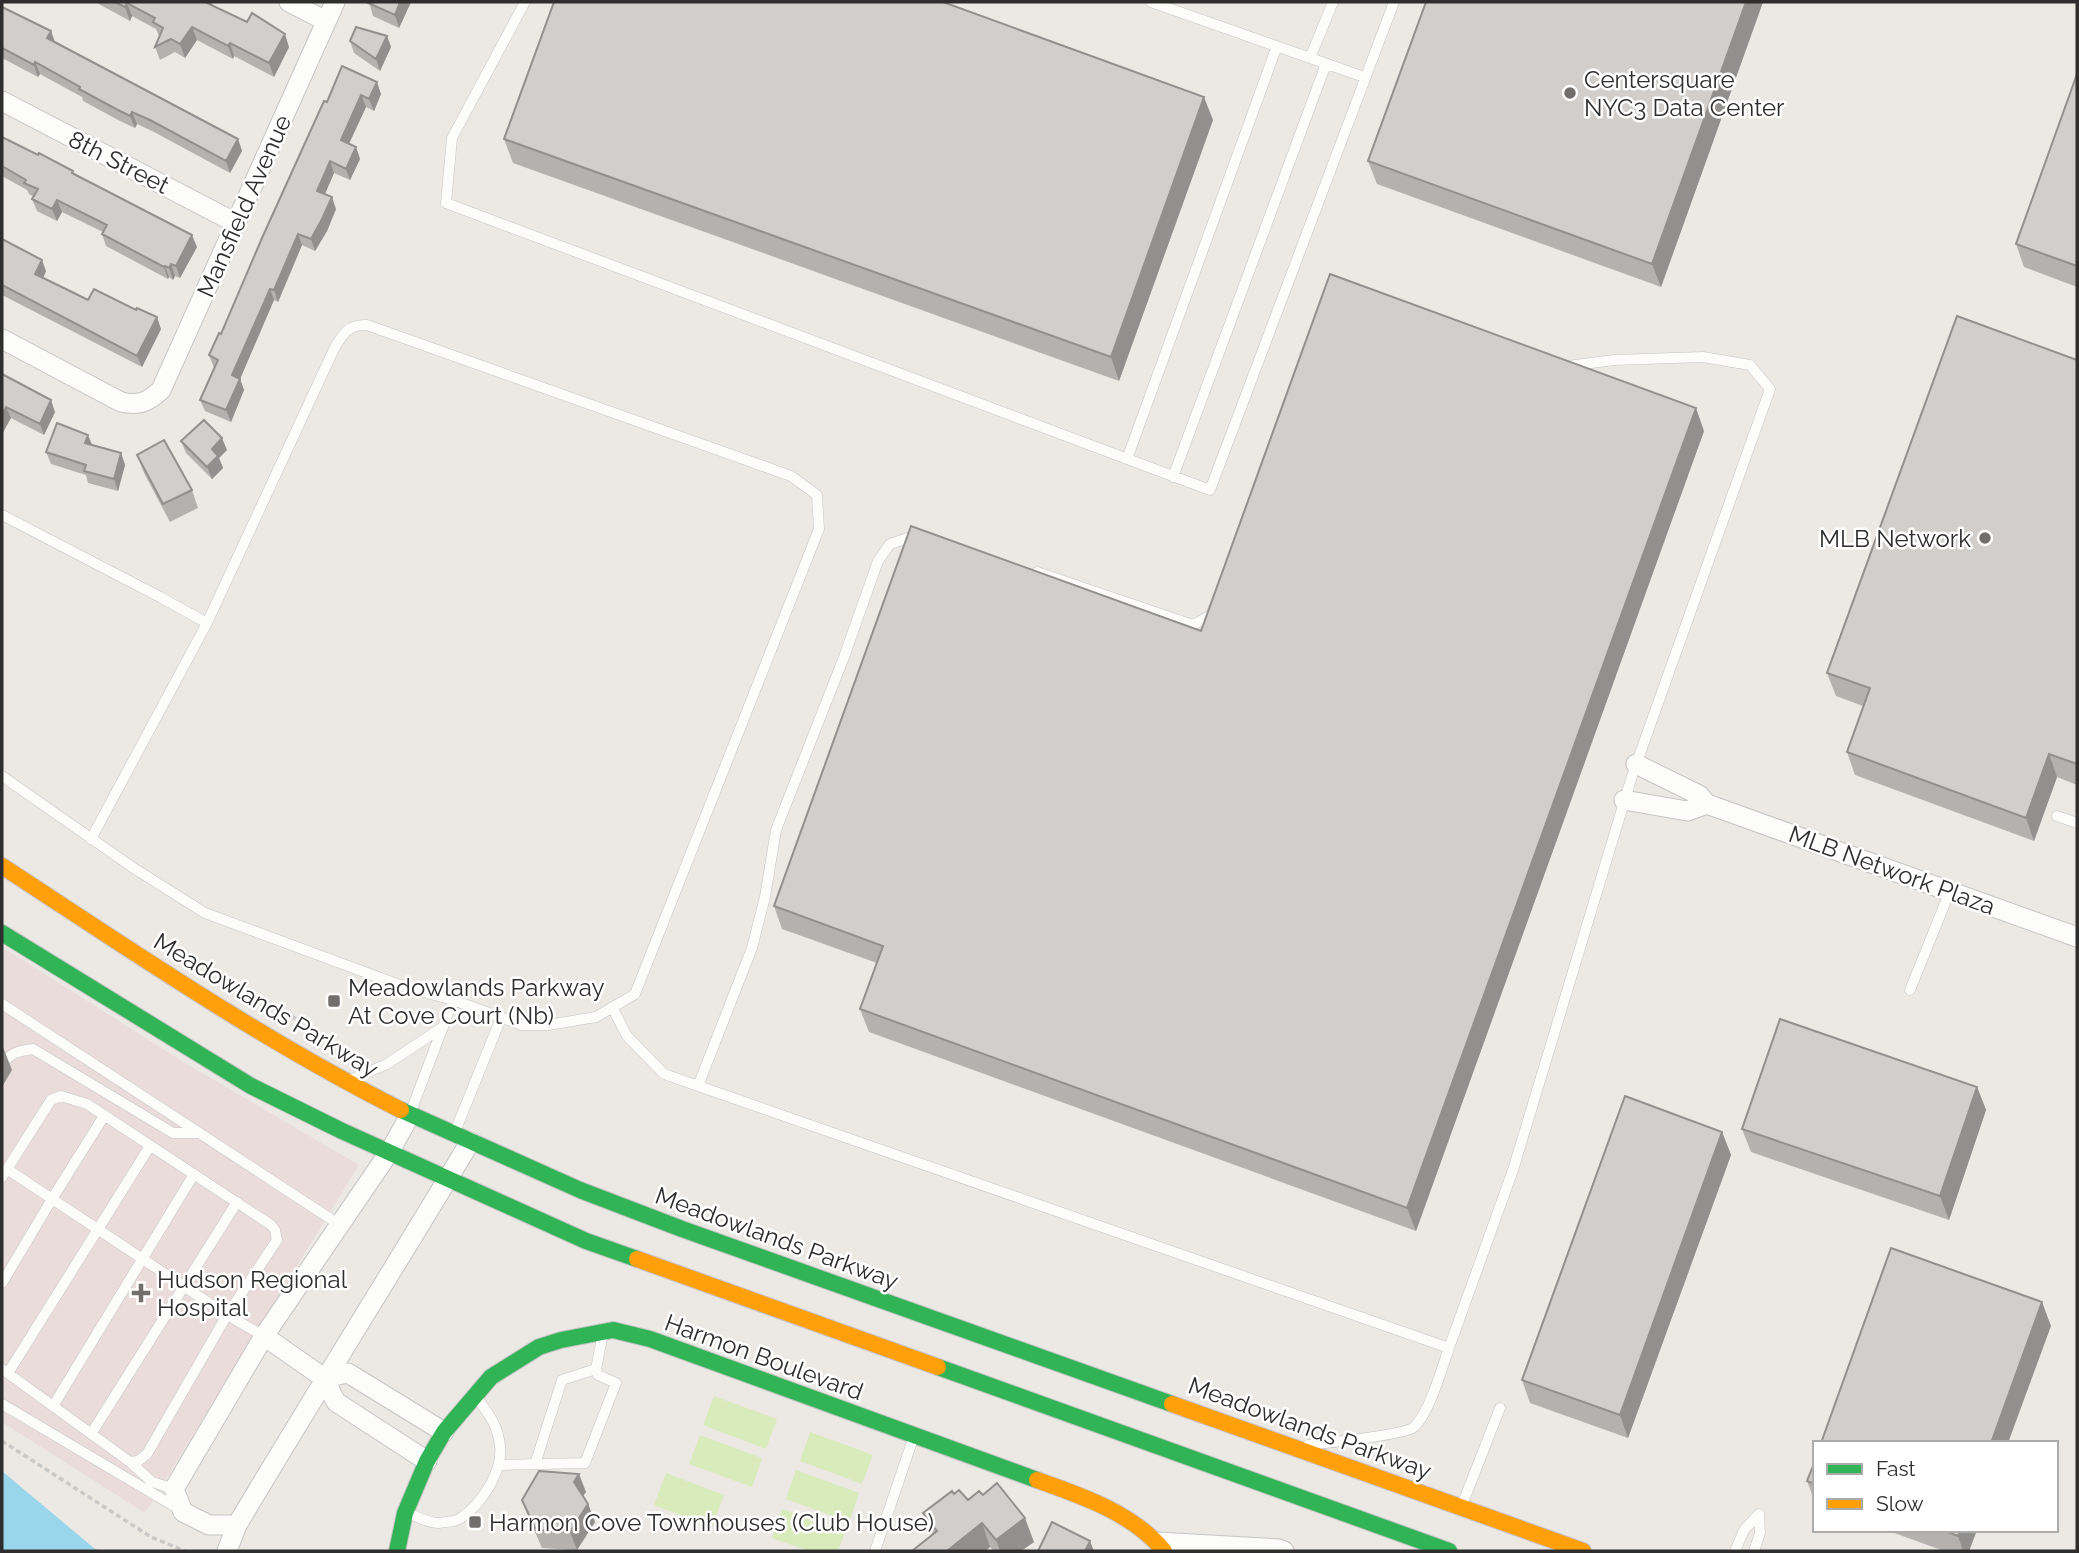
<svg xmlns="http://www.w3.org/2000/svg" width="2079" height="1553" viewBox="0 0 2079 1553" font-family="Raleway,sans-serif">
  <rect width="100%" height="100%" fill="#ece8e4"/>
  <path fill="#e9dcdb" d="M2,947L185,1063L359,1165L145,1513L2,1422Z"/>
  <path fill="#d9eabb" d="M714,1396L777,1419L766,1449L703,1425Z
    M810,1432L873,1455L862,1484L800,1461Z
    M700,1435L762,1458L752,1487L689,1464Z
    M796,1470L859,1493L849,1522L786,1499Z
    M666,1473L724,1495L712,1527L654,1505Z
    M782,1509L845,1532L838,1551H809L772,1538Z"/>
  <path fill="#99d6ec" d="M2,1471L95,1549L105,1551H2Z"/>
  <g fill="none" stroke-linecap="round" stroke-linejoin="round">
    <g stroke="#c5c4c5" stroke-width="11">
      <path id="lane" d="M525,2L452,138L446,203L1210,490L1394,2
        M1151,2L1364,77
        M1310,58L1333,2
        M1127,459L1277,46
        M1173,477L1326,64
        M2,515L160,597L207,623L334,349C343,334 348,324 367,325L791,476L817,495L819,529L635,994L596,1017L548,1025H522L453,1000L405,987L205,913L135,869L2,776
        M1037,572L1193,625L1211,615L1213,609
        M2057,816L2077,823
        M91,839L207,623
        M1910,990L1950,891
        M2,1004L340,1225
        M612,1007L627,1036L664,1074L1449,1348C1442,1368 1429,1414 1414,1427C1405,1435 1326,1443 1308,1445
        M2,1065C9,1053 19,1051 33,1049L173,1133H200
        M350,1080L387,1064L443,1027
        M698,1086L752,948L765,897L776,830L844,657L878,561L890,544L917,535
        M410,1114L453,1000
        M454,1134L501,1018
        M7,1169L227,1315L264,1336
        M2,1177L51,1100L61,1096L87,1104L271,1225L275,1230L277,1240L227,1315L147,1454L138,1461L130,1462L2,1369
        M2,1283L52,1199L104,1116
        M1449,1348L1513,1170L1632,776L1770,389L1750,365L1703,357L1614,360L1568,366
        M8,1373L150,1146
        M2,1404L179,1509
        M53,1406L194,1174
        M91,1434L237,1202
        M130,1462L152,1482L174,1489
        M535,1464L562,1380L596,1369
        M499,1465L585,1463L616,1383L598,1375L596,1369L603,1333
        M1462,1505L1500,1408
        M408,1513C417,1517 429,1523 439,1523C445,1522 454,1522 459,1519C481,1506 503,1471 500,1446C498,1426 489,1414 477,1398
        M875,1551L914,1436
        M1735,1551L1744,1530L1759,1514
        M1754,1551L1760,1533L1759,1514"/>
    </g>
    <g stroke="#c5c4c5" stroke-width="21">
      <path id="street" d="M289,2L326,21
        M2,101L236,223
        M2,339L121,402C139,406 148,402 161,390L335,2
        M1624,800L1687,811L1707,804L1699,795L1636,764
        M1707,804L2077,937
        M264,1336L324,1378L336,1402L427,1461
        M324,1378L348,1373L444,1432
        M237,1525H209L183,1512L174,1489L264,1336L390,1151L410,1115
        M1158,1542L1279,1549L1284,1551
        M227,1551L237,1525C314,1396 393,1270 470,1142"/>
    </g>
    <g stroke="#c5c4c5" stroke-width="18">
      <path id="fast" d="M2,933L251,1086L342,1131L586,1241L637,1259
        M401,1110L580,1190L682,1229L1172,1404
        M938,1367L1449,1551
        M397,1551L405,1513L427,1461L444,1432L491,1377L539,1347L561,1340L613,1330L650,1339L1037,1480"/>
    </g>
    <g stroke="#c5c4c5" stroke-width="18">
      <path id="slow" d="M2,866C132,951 262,1040 401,1110
        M637,1259L938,1367
        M1172,1404L1583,1551
        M1037,1480C1082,1496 1133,1513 1164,1551"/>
    </g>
    <path stroke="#c9c9c8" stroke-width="3.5" stroke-dasharray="5 3.5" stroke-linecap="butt" d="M262,999L334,1041
      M2,1441L151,1537L185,1551"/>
    <use href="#lane" stroke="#fcfcfb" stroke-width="10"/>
    <use href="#street" stroke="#fcfcfb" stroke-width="19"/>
    <use href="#fast" stroke="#30b455" stroke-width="16"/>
    <use href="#slow" stroke="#ff9f0a" stroke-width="16"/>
  </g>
  <path fill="#b4b1af" d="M95,2H212L213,6L289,47L274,77L234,56L233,59L197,40L185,58L175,52L160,60L155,47L159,36L156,29L132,16L130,21Z
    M369,2H411L399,28L373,16Z
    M1763,2L1661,287L1377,184L1368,161Z
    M2,7L51,31L55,42L238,139L242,151L230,173L154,132L137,124L135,128L120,121L83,101L82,97L40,74L38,77L2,58Z
    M387,36L391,47L380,71L354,53L350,41Z
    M342,66L381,94L374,111L366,107L349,144L356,147L360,159L350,180L334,173L325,194L336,209L327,231L315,251L302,245L278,302L274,300L240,379L244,390L231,422L205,411L200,400L214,368L209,355L221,334L327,102Z
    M2077,74V287L2024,267L2016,244Z
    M1213,120L1119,381L513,163L504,139Z
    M2,137L74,174L197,247L180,278L175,276L173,280L169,277L168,279L106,246L102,234L103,232L62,212L57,221L37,211L32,199L34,197L29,194L27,190L2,176Z
    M2,239L46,271L43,278L88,300L161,329L142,367L2,295Z
    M2077,360V785L2057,777L2034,841L1855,775L1847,752L1863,706L1836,696L1827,673Z
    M2,374L55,412L44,435L11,418L2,434Z
    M1704,431L1416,1231L869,1032L860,1009L877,963L782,929L774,906L1201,631Z
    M181,441L227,450L219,458L223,468L212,479L186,453Z
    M46,452L121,453L125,465L118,491L88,483L86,475L51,464Z
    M137,455L192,490L198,508L170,522L144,473Z
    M1977,1087L1986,1110L1949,1220L1751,1152L1742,1129Z
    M1722,1132L1731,1155L1628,1438L1530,1403L1522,1380Z
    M1815,1461V1502L1807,1481Z
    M586,1492L583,1496L588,1504L595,1522L577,1550L542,1548L529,1518L522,1500Z
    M954,1494L968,1500L1034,1542L1021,1551H994L990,1547L985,1551H912L931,1536L923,1513Z
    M1886,1530H1977L1969,1551H1944Z"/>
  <path fill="#92908e" d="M400,2H411L399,28L395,15Z
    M1746,2H1763L1661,287L1652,264Z
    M127,3L132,16L130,21L125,7Z
    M192,27L197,40L185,58L180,44Z
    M51,31L55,43L47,38Z
    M285,34L289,47L274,77L269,63Z
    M387,36L391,47L380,71L376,59Z
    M230,43L234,56L233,59L228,46Z
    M35,62L40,74L38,77L34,65Z
    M377,82L381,94L374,111L369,99Z
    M361,95L366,107L345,152L341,140Z
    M1204,97L1213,120L1119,381L1111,357Z
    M132,112L137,124L135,128L130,116Z
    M238,139L242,151L230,173L226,161Z
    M356,147L360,159L350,180L346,169Z
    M330,161L334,173L321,203L317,191Z
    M332,197L336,209L327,231L315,251L311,239Z
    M57,200L62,212L57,221L52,209Z
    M298,234L302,245L278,302L274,290Z
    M192,235L197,247L180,278L176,266Z
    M42,260L46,271L40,285L35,274Z
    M171,264L175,276L173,280L169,268Z
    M165,266L169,277L168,279L164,267Z
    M270,289L274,300L240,379L244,390L231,422L226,410L232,375Z
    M157,317L161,329L142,367L137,356Z
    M51,400L55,412L44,435L40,424Z
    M6,407L11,418L2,434V415Z
    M1696,408L1704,431L1416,1231L1407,1208Z
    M88,435L93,447L85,443Z
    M222,438L227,450L219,458L223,468L212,479L207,467L212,449Z
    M121,453L125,465L118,491L114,479Z
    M2049,754L2057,777L2034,841L2026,818Z
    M3,1047L12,1070L2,1087V1050Z
    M1977,1087L1986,1110L1949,1220L1940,1196Z
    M1722,1132L1731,1155L1628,1438L1620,1415Z
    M2042,1302L2051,1326L2008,1443H1991Z
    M579,1474L586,1492L580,1500L574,1482Z
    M588,1504L595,1522L577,1550L570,1532Z
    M1025,1518L1034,1542L1021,1551H1000L996,1540Z
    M982,1523L990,1547L985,1551H947Z
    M1960,1530H1977L1969,1551H1963L1958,1536Z
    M1090,1541L1094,1551H1085Z"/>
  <path fill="#d1cecb" stroke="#92908e" stroke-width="2" d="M115,2H205L247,22L252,13L285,34L269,63L230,43L228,46L192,27L180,44L171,39L155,47L163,28L153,22L155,18L127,3L125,7Z
    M369,2H400L395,15L368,3Z
    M554,2H943L1204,97L1111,357L504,139Z
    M1426,2H1746L1652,264L1368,161Z
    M2,7L51,31L47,38L238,139L226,161L150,120L132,112L130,116L116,109L79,89L80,87L35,62L34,65L2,48Z
    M356,27L387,36L376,59L350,41Z
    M342,66L377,82L369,99L361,95L341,140L356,147L346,169L330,161L317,191L332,197L322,219L311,239L298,234L274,290L270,289L232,375L240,379L226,410L200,400L218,360L209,355L219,333L221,334L262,238L324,101L327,102Z
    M2077,74V266L2016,244Z
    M2,137L38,155L39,153L73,171L72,173L192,235L176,266L171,264L169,268L165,266L164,267L102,234L107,225L57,200L52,209L32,199L38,189L24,183L26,180L2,166Z
    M2,239L42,260L35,274L74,293L88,300L94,289L136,310L137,308L157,317L137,356L2,285Z
    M1330,274L1696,408L1407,1208L860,1009L883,946L774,906L911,526L1201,631Z
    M1957,316L2077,360V764L2049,754L2026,818L1847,752L1870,688L1827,673Z
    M2,374L51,400L40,424L6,407L2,415Z
    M204,420L222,438L212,449L218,456L207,467L181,441Z
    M57,423L88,435L85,443L121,453L114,479L84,471L86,465L46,452Z
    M164,440L192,490L163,504L137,455Z
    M1780,1019L1977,1087L1940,1196L1742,1129Z
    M1625,1096L1722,1132L1620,1415L1522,1380Z
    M1891,1248L2042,1302L1991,1443H1821Z
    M1815,1461V1484L1807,1481Z
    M539,1471L579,1474L574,1482L588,1504L570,1532L536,1530L522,1500Z
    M997,1483L1025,1518L996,1540L982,1523L947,1551H912L937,1531L923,1513L952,1491L954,1494L959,1490L968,1500L979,1491L983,1495Z
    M1052,1522L1090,1541L1085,1551H1038Z
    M1942,1530H1960L1958,1536Z"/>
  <g fill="#706f6e" stroke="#fff" stroke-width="2.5">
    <circle cx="1570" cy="93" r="7"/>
    <circle cx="1985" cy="538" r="7"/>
    <rect x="327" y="994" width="14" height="14" rx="3.5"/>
    <path d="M137.5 1282.5h7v7h7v7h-7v7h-7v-7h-7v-7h7z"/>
    <rect x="468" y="1515" width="14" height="14" rx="3.5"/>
  </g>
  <g text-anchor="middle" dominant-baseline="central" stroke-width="5" stroke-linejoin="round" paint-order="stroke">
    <g font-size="24" fill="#2e2e2e" stroke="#fff" text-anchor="start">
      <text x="1584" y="79">Centersquare<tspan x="1584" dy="28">NYC3 Data Center</tspan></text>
      <text x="1971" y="538" text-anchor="end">MLB Network</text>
      <text x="348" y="987">Meadowlands Parkway<tspan x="348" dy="28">At Cove Court (Nb)</tspan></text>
      <text x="157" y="1279">Hudson Regional<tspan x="157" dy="28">Hospital</tspan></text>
      <text x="489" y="1522">Harmon Cove Townhouses (Club House)</text>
    </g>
    <g font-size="24" fill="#2e2e2e" stroke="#fff">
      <text transform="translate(119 162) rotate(27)">8th Street</text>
      <text transform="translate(244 206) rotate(-66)">Mansfield Avenue</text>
      <text transform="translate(1892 870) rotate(20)">MLB Network Plaza</text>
      <text transform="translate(266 1005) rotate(31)">Meadowlands Parkway</text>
      <text transform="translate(777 1238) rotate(20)">Meadowlands Parkway</text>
      <text transform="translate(764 1357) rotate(20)">Harmon Boulevard</text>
      <text transform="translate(1310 1428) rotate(20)">Meadowlands Parkway</text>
    </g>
  </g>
  <rect width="2079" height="1553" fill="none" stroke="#2e2e2e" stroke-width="7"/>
  <rect x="1813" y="1441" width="245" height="91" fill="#ffffff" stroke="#ababab" stroke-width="2"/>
  <rect x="1827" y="1464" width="35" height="10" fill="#30b455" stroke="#ababab" stroke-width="2"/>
  <text x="1876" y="1476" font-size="21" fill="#2e2e2e">Fast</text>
  <rect x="1827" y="1499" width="35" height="10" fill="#ff9f0a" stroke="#ababab" stroke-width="2"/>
  <text x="1876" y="1511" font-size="21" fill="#2e2e2e">Slow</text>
</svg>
